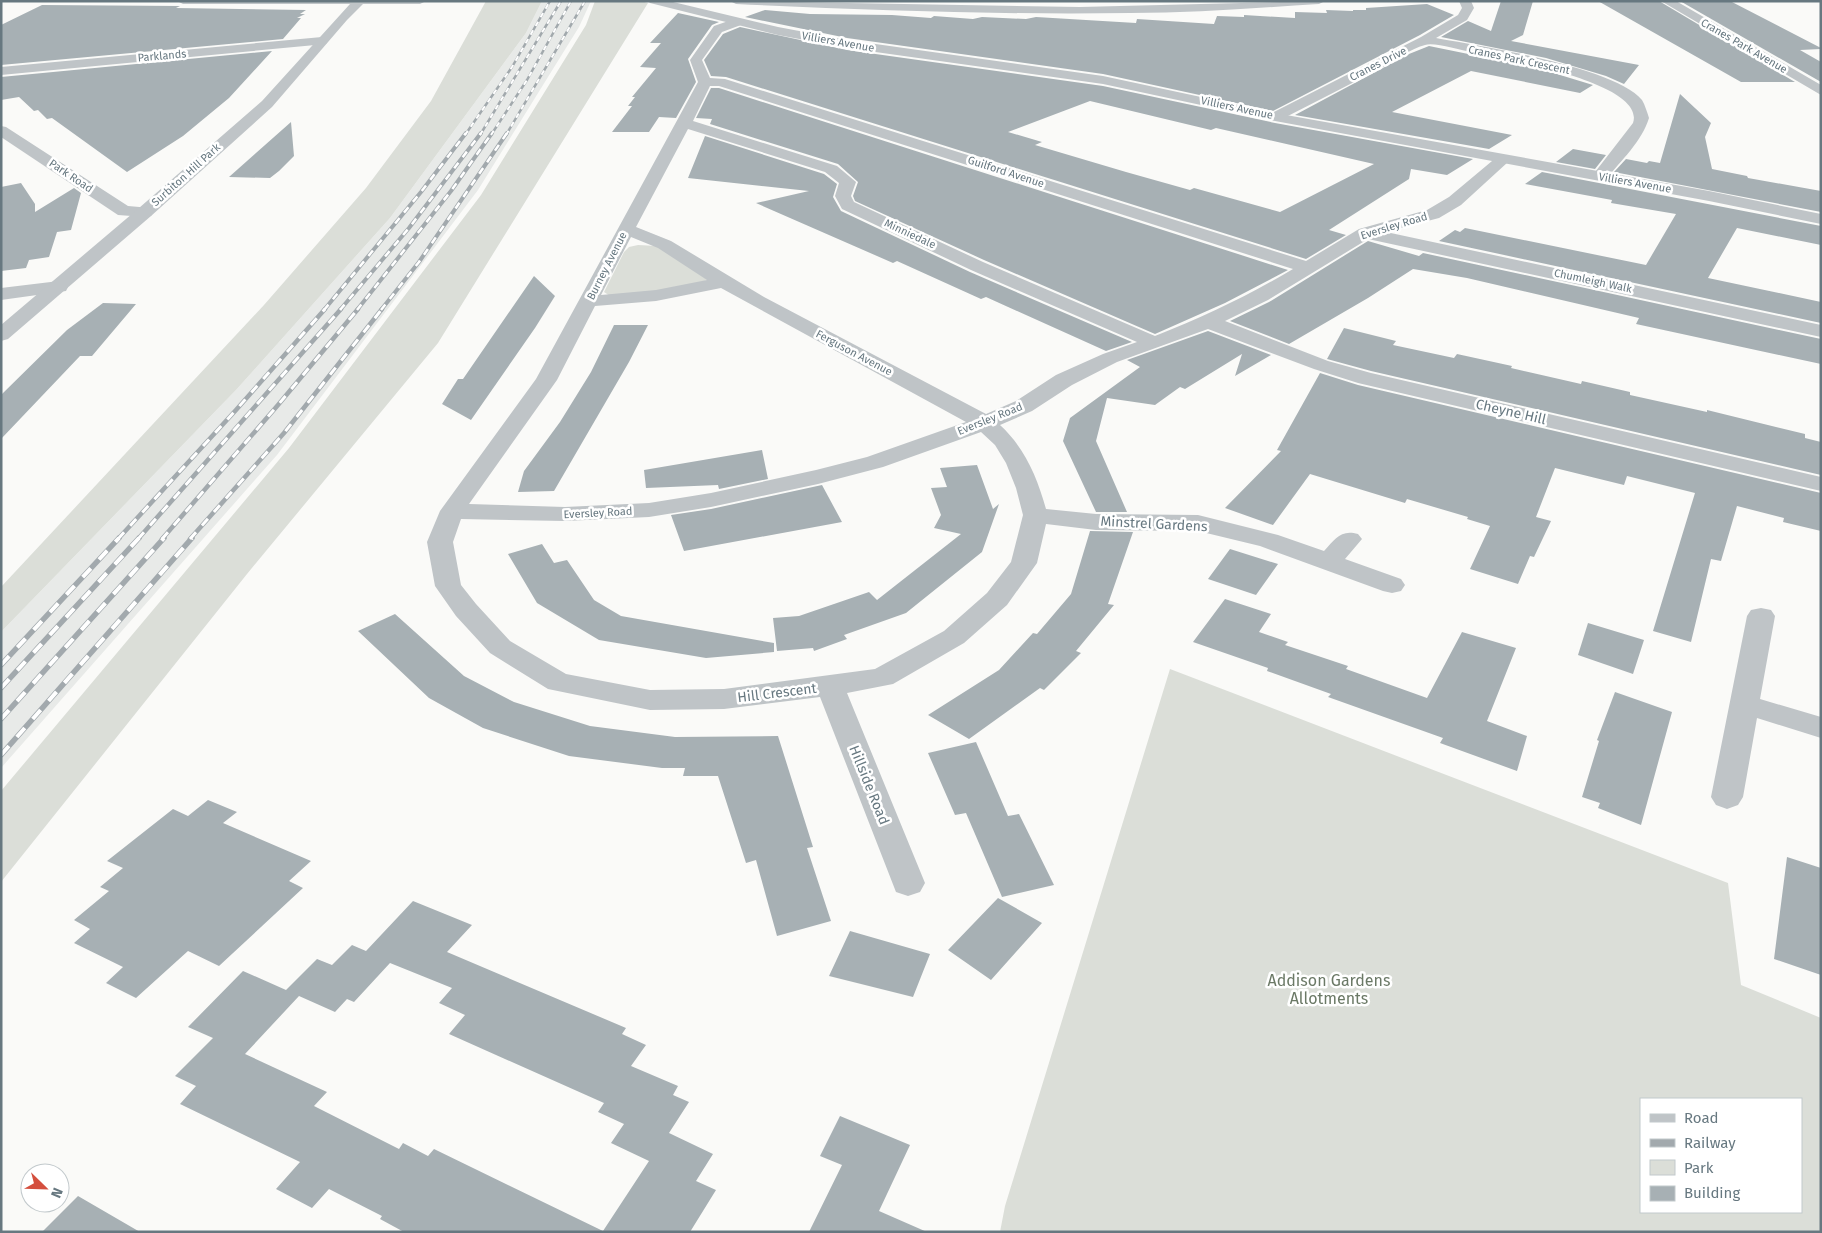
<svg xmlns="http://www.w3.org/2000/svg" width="1822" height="1233" viewBox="0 0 1822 1233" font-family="'Fira Sans',sans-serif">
  <rect width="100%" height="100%" fill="#fafaf8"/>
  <path fill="#e8eae8" d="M542,1H591L579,27L478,190L277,455L1,768V632L236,390L390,218L526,33Z"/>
  <path fill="#dbded8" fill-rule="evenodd" d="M486,1H542L526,33L390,218L236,390L1,632V587L264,305L366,188L431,101Z
    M595,1H641L648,3L438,343L247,574L1,882V791L289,448L481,195L586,25Z
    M638,245L657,246L708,280L667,291L610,296L604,292L624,252L629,247Z
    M1170,669L1728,883L1741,985L1821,1018V1232H1000L1005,1206ZM1641,1099H1801V1212H1641Z"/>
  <path fill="#a7b0b4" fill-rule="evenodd" d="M1501,1H1533L1523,35L1511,41L1639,65L1624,84L1606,76L1546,58L1441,37L1468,21L1491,31Z
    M1598,1H1659L1795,82H1741Z
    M1680,1L1732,2L1821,48V49L1800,50L1821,62V82Z
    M1427,4L1454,15L1420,35L1273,111L1103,74L847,38L745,17L765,10L810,14L892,15L931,18L934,16L973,19L982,17L1026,19L1036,17L1136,23L1137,19L1214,24L1217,16L1244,17V15L1295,18V12L1327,13L1326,10L1353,11V10H1366V8Z
    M42,5L180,6L176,8L306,10L300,14H305L297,18H301L283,39L1,65V25Z
    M678,13L719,22L712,25L688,59L696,82L676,118L659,117L649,132H612L632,106H628L635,97H632L656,68L640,67L661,43H650Z
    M740,27L847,50L1103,86L1275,123L1473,159L1447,175L1411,169L1409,179L1329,230L1346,235L1306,259L726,77L711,76L704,60L723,34ZM1090,101L1211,130L1216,128L1374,164L1280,212L1194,188L1190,190L1126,172L1035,145L1042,142L1008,132Z
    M1429,46L1537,68L1593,85L1580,93L1471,71L1392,112L1512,135L1489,149L1295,115L1409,54Z
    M272,51L229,98L183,136L127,172L52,118L47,119L38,110L34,111L19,97L1,100V77Z
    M711,88H719L1288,270L1225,303L1155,334L984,260L855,201L853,196L858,182L838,164L710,124L712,119L696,118Z
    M1680,94L1711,123L1705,137L1712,169L1747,176L1748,178L1821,191V212L1614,172L1626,159L1647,163L1649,161L1660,163Z
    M291,122L294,156L279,171L270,178L229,177Z
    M705,136L824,174L837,184L833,197L841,211L970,272L1132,342L1106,351L986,297L981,299L897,261L893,263L756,203L809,191L688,178Z
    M1573,149L1606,155L1595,169L1556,162Z
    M1542,172L1821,226V245L1737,228L1708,278L1821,302V323L1439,241L1455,230L1460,232L1465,228L1646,265L1676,214L1611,203L1612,200L1525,184Z
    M21,183L35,204V212L74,188L81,193L71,230L57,232L49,257L29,260L26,268L1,271V187Z
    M1368,241L1419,256L1423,253L1821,339V364L1636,324L1639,318L1467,278L1413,269L1368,298L1289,344L1230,321L1269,302Z
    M534,276L555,296L535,328L471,420L442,404L458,379H463Z
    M103,303L136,304L92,356H80L1,439V395L67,330Z
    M614,325H648L629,362L554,491L518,492L524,471L560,422L591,372Z
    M1344,328L1396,341L1393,345L1454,358L1457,354L1512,366L1511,368L1581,384L1582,381L1630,392V395L1707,412V410L1805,434V438L1821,442V475L1371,371L1327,359Z
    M1208,331L1271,355L1235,376L1242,354L1185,389L1180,387L1155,405L1107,398L1096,441L1127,512H1096L1063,441L1070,418L1140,367L1127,360Z
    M1320,373L1358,385L1821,493V531L1783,522L1784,518L1737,506L1721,561L1711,559L1691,642L1653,631L1695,493L1627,476L1624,485L1555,468L1536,517L1551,521L1534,557L1530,556L1518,584L1470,569L1490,526L1467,519L1468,517L1407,499L1405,503L1310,474L1273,525L1225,508L1281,451L1277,450Z
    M762,450L768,479L719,489L718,485L646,488L644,470Z
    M977,465L993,509L999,504L982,552L906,613L844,635L847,639L814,651L813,648L777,651L773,618L799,616L869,592L877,600L961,534L934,528L941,515L931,488L947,487L940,468Z
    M822,485L842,522L684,551L671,515L711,509Z
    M1090,531L1133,532L1108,604L1114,605L1076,651L1081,653L1044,690L1040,688L969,739L928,715L999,670L1033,633L1037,634L1071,594Z
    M542,544L554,563L567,560L594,600L621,616L774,643V652L706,658L599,640L537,603L508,554Z
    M1230,549L1278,564L1256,595L1208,579Z
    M1225,599L1271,614L1259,632L1288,642L1285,645L1348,666L1346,669L1427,698L1462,632L1516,648L1487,721L1527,736L1517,771L1440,743L1443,738L1328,697L1331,694L1267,671L1268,668L1193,642Z
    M395,614L464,676L514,702L590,726L675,737L778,736L813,847L807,848L831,921L777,936L756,860L746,863L718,776H683L685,768H662L569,756L483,728L429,698L358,631Z
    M1588,623L1644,640L1633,674L1578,655Z
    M1615,692L1672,712L1641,825L1598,808L1600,803L1582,797L1599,741L1597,740Z
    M976,742L1008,816L1019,814L1054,885L1002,897L966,813L955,815L928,753Z
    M208,800L237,812L223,823L311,861L289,881L303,888L219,966L188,951L136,998L106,983L123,967L74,943L90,929L74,920L109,891L100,887L123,868L107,861L173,809L188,816Z
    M1787,857L1821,868V975L1774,959Z
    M998,898L1042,923L991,980L948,950Z
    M413,901L472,925L447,952L626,1028L622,1034L646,1045L631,1066L678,1086L673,1095L689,1102L669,1133L713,1154L696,1181L716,1190L690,1232H404L380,1219L382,1216L329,1189L312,1208L276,1189L300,1162L180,1104L196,1086L175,1076L213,1038L188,1027L243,971L286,990L317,959L332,965L352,945L366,951ZM390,963L452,988L439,1003L465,1015L449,1034L604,1103L598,1112L624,1124L611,1143L649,1161L603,1231L434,1149L428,1156L403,1143L399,1149L314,1106L327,1092L245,1054L299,996L335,1012L347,999L354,1002Z
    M850,931L930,954L913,997L829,976Z
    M840,1116L910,1145L879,1211L927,1232H809L842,1165L820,1156Z
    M78,1196L140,1232H42Z"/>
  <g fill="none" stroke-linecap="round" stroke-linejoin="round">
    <path fill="#bfc4c7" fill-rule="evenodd" d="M1459,1H1471L1474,8L1467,20L1436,38C1480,46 1616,67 1642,100C1645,105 1647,112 1649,118C1642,141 1621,161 1606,179H1594L1592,176L1633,123C1647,82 1498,57 1470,52C1460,50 1434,42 1425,45C1410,49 1395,60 1381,68C1348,85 1314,103 1280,120H1270L1268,117L1270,114L1421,37L1458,15L1462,8Z
      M1661,1H1676L1821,85V95Z
      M737,18L743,22L741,25L722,32L702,60L710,78L725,79L1306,261L1359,229L1427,210L1449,197L1498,156H1508L1511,159L1508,162L1461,205L1439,218L1386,232L1821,325V337L1368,239L1268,300L1225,321L1328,361L1371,373L1821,477V491L1358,383L1314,369L1208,329L1117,362L1072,385L1032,411L1000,425C1025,448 1037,477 1046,509L1096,514L1198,515L1278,535L1324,551C1335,539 1341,529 1358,534L1362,539L1345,559L1401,579L1405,585L1401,591L1392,593L1383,591L1260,546L1198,531L1096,530L1046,524L1037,563L1007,605L964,643L893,684L847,693L925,883L920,892L908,896L896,892L820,697L724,709L650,710L548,689L490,653L456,616L435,586L427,542L440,511L536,379L698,82L690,60L714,26ZM710,86H719L1293,269C1249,295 1204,317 1155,336L983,262L854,202L851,196L856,182L837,166L693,121ZM688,129L825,172L839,183L835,196L842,209L971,270L1137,342L1103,354L1056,375L1016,401L986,414L764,297L671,241L636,227ZM631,237L658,248L707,280L656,290L601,295ZM721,288L966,422L867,457L816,470L711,493L649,503L565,507L469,504L557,380L595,306L656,301ZM981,432L995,445L1006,463L1016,488L1023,515L1011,562L987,593L944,631L875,669L724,689L650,690L566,674L510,641L476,604L461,585L453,542L461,519L565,521L649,517L711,507L818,484L883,467Z
      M322,37L328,41L326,44L1,75V67Z
      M1,126L6,127L128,206L151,208L153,212L151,216L145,217L118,215L1,137Z
      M59,281L66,283L68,287L66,291L1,300V288Z
      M1761,608L1771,610L1775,616L1760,699L1821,717V738L1757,718L1743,797L1738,805L1727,809L1716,805L1711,797L1747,616L1751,610Z"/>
    <path fill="#bfc4c7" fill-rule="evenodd" d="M177,1H426L420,4H363L347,20L272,107L151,216L8,339L1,341V325L139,208L262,101L350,4H183Z
      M648,1H669L778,27L847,40L1103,76L1275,113L1709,191L1821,214V224L1709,201L1275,121L1103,84L847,48L778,35L650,3Z
      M730,1L1080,7L1325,1L1319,4C1256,8 1193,13 1130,13C999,15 867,10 736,4Z"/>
    <g stroke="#a2a9ad" stroke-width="2.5">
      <path id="rail-far3" d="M465,135L512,67L550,1
        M480,135L561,1
        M491,135L527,80L571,1
        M506,135L585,1"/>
    </g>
    <g stroke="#a2a9ad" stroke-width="4">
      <path id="rail-far2" d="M324,310L421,192L466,133
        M340,310L409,228L481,133
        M357,310L451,191L492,133
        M381,310L419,262L507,133"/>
    </g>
    <g stroke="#a2a9ad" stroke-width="4.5">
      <path id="rail-far1" d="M118,539L236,410L325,309
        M138,539L341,309
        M162,539L278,405L358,309
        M190,539L284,433L382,309"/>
    </g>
    <g stroke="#a2a9ad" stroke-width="5.5">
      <path id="rail" d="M1,665L119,538
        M1,688L139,538
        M1,719L164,538
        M1,755L192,538"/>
    </g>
    <use href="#rail-far3" stroke="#fff" stroke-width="2" stroke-dasharray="5" stroke-linecap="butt"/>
    <use href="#rail-far2" stroke="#fff" stroke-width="2.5" stroke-dasharray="7" stroke-linecap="butt"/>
    <use href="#rail-far1" stroke="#fff" stroke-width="3" stroke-dasharray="9" stroke-linecap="butt"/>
    <use href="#rail" stroke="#fff" stroke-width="4" stroke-dasharray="12" stroke-linecap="butt"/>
  </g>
  <g text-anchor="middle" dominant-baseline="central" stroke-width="5" stroke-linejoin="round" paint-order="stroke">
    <g font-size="11" fill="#677880" stroke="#fff">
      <text transform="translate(838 42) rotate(10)">Villiers Avenue</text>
      <text transform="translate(1744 46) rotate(30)">Cranes Park Avenue</text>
      <text transform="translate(162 56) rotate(-5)">Parklands</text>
      <text transform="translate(1519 60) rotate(12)">Cranes Park Crescent</text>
      <text transform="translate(1378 64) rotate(-27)">Cranes Drive</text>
      <text transform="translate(1237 108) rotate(12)">Villiers Avenue</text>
      <text transform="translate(1006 172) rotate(18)">Guilford Avenue</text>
      <text transform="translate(186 175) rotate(-42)">Surbiton Hill Park</text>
      <text transform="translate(71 176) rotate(34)">Park Road</text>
      <text transform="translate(1635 183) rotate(10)">Villiers Avenue</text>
      <text transform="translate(1394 226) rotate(-17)">Eversley Road</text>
      <text transform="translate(910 234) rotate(25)">Minniedale</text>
      <text transform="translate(607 266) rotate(-63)">Burney Avenue</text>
      <text transform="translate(1593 281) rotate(12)">Chumleigh Walk</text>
      <text transform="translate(854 353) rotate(28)">Ferguson Avenue</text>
      <text transform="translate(990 419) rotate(-22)">Eversley Road</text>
      <text transform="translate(598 513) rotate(-3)">Eversley Road</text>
    </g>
    <g font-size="14" fill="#677880" stroke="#fff">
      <text transform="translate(1511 412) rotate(13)">Cheyne Hill</text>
      <text transform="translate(1154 524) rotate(3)">Minstrel Gardens</text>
      <text transform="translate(777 693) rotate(-7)">Hill Crescent</text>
      <text transform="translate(869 785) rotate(68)">Hillside Road</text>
    </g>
    <g font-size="16" fill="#6b7966" stroke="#fff">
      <text x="1329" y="980">Addison Gardens<tspan x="1329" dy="18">Allotments</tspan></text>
    </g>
  </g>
  <rect width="1822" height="1233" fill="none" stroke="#677880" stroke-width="5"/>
  <rect x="1640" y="1098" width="162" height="115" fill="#ffffff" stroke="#c2c9cc"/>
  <rect x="1650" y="1114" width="25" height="8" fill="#bfc4c7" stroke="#c2c9cc"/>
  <text x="1684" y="1123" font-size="15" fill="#677880">Road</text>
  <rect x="1650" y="1139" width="25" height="8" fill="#a2a9ad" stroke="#c2c9cc"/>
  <text x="1684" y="1148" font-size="15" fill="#677880">Railway</text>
  <rect x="1650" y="1160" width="25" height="15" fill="#dbded8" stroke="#c2c9cc"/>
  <text x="1684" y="1173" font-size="15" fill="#677880">Park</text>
  <rect x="1650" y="1186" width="25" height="15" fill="#a7b0b4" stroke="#c2c9cc"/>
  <text x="1684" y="1198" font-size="15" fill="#677880">Building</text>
  <g transform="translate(45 1188) rotate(113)"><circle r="24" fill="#ffffff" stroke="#c2c9cc"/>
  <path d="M0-4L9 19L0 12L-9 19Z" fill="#d44f3e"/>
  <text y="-8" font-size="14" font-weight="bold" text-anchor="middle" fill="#677880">N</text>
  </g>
</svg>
